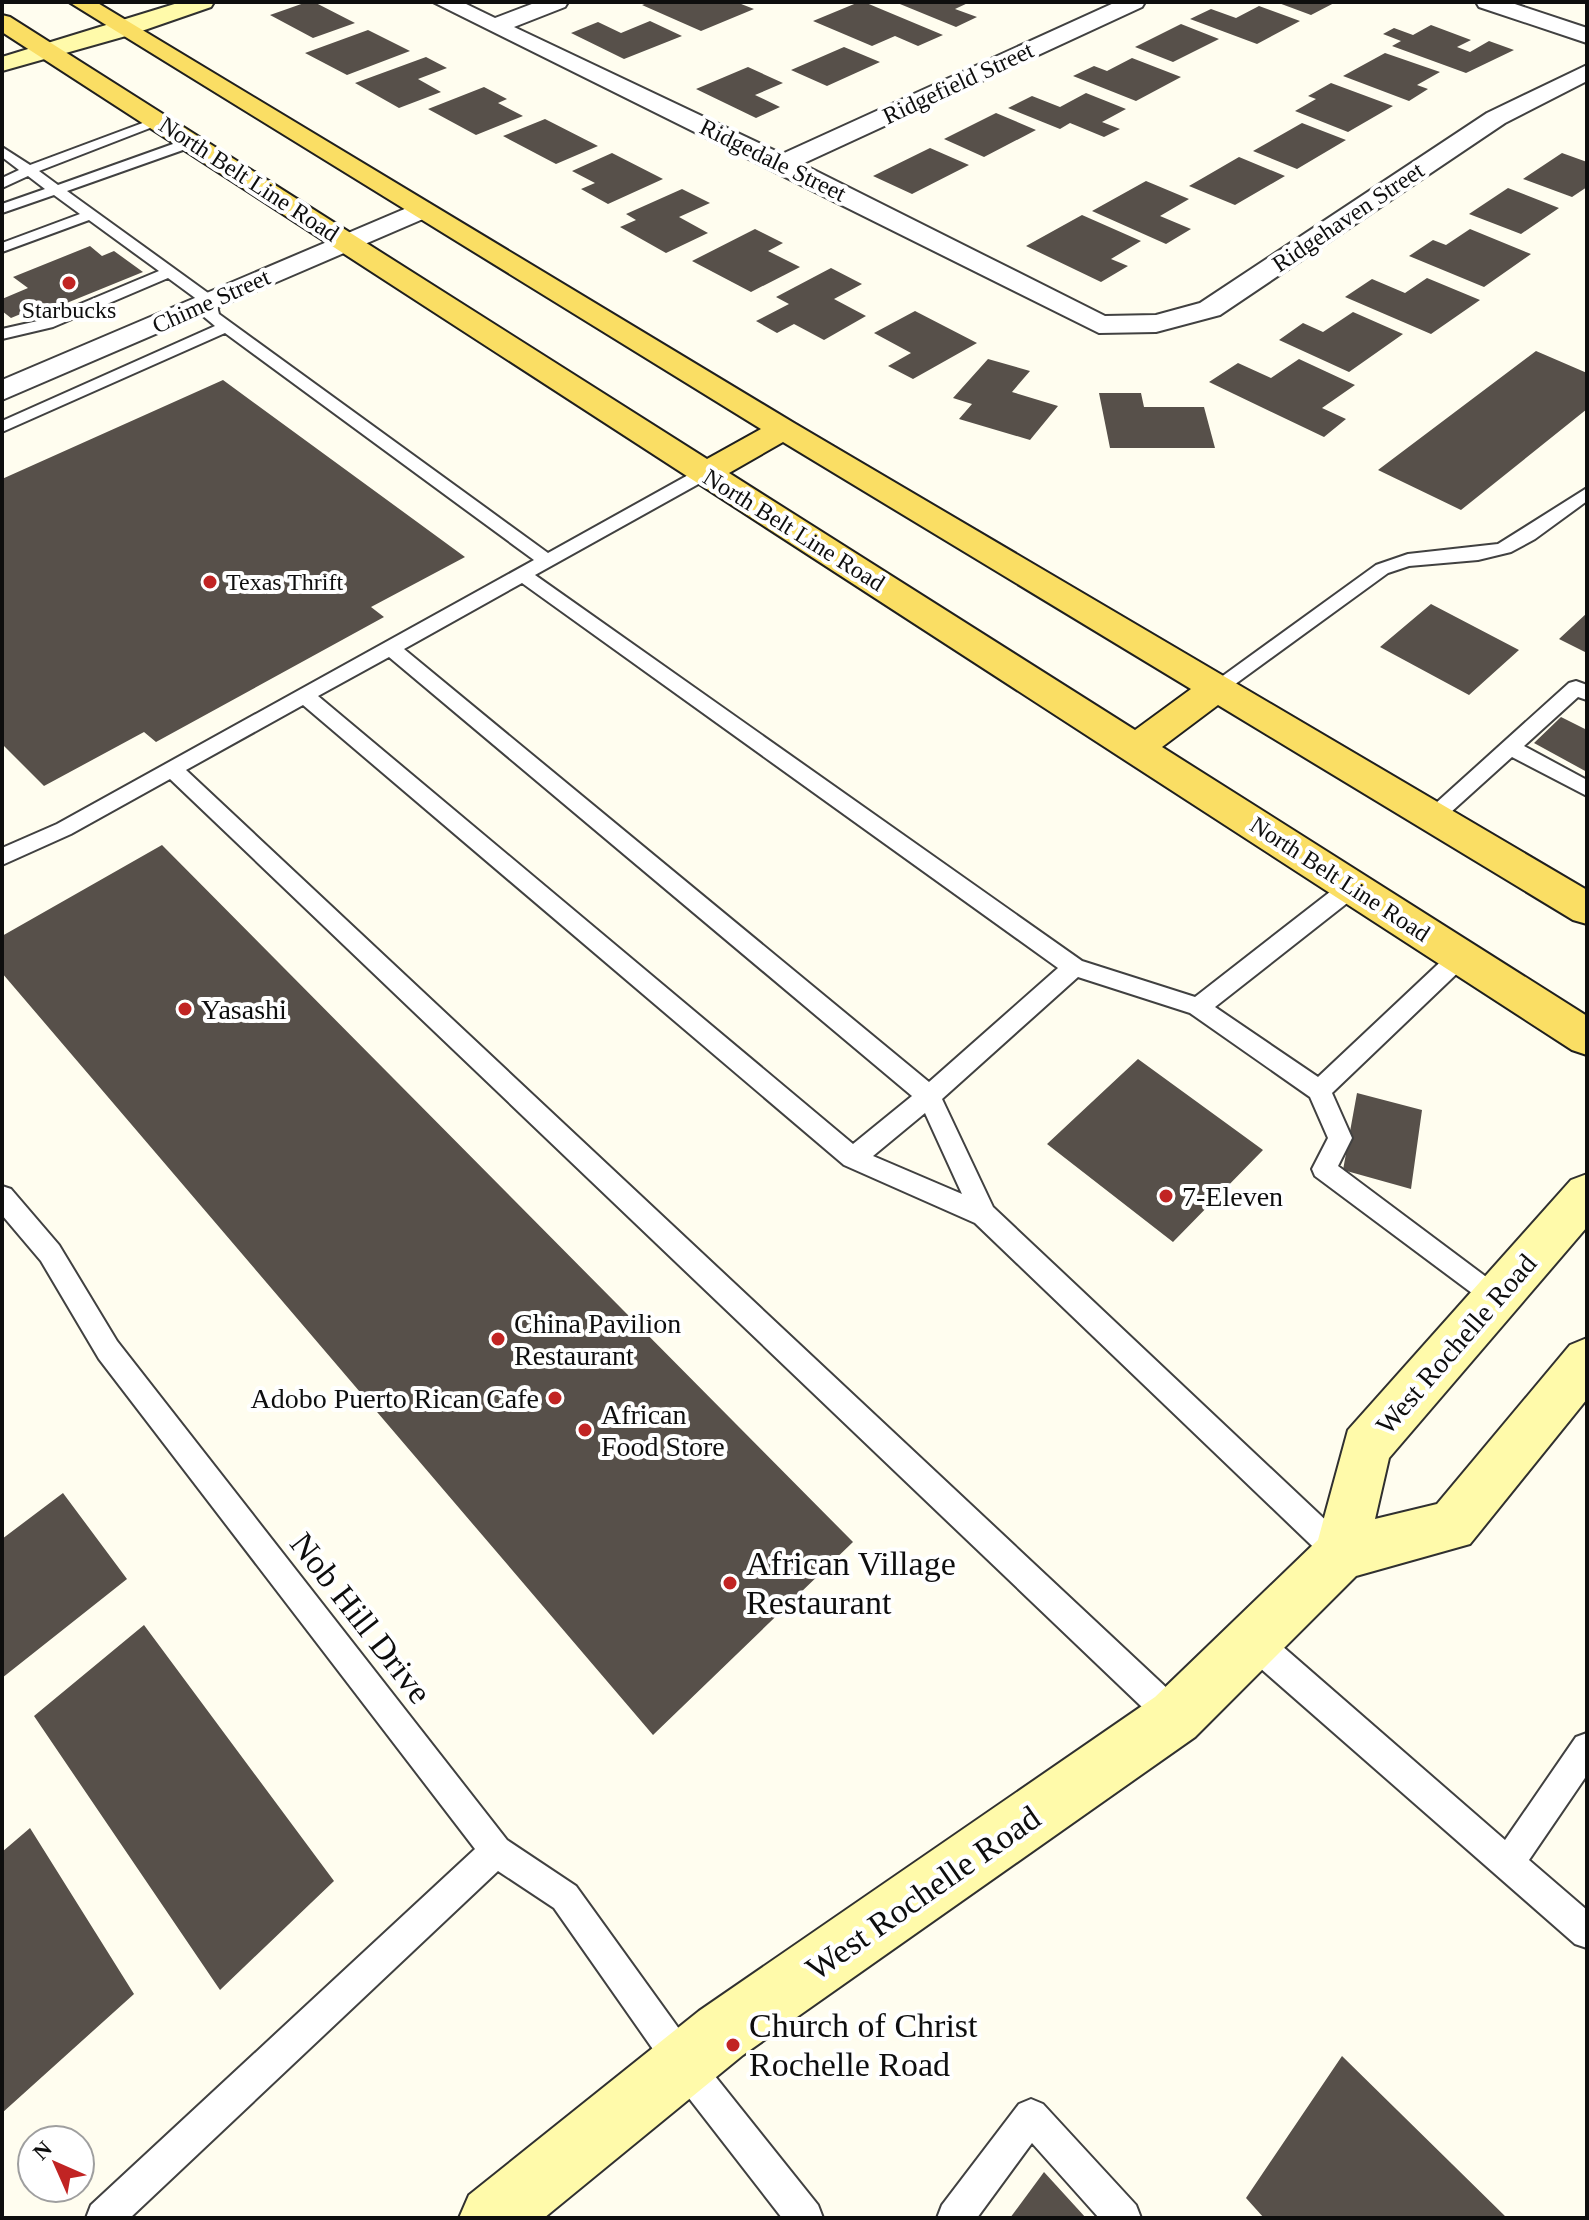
<svg xmlns="http://www.w3.org/2000/svg" width="1589" height="2220" viewBox="0 0 1589 2220" font-family="'Times New Roman',serif">
  <rect width="100%" height="100%" fill="#fffdef"/>
  <path fill="#57504a" d="M307,2H314L355,23L313,38L270,15Z
    M650,2H736L754,9L701,31L642,5Z
    M859,2H864L943,35L918,46L895,36L872,46L813,21Z
    M895,2H970L955,9L977,17L956,27Z
    M1276,2H1336L1311,15Z
    M1259,6L1300,21L1257,44L1190,19L1211,9L1236,18Z
    M650,21L682,36L624,59L571,33L598,22L621,33Z
    M1181,24L1219,39L1173,62L1135,47Z
    M1431,25L1471,40L1457,47L1470,52L1489,41L1514,50L1466,73L1392,46L1401,41L1383,34L1394,28L1413,35Z
    M368,30L410,51L347,75L305,53Z
    M844,47L880,62L827,86L791,70Z
    M1385,53L1440,72L1417,85L1428,89L1409,101L1343,76Z
    M426,57L447,68L418,79L441,92L399,108L355,83Z
    M1132,58L1181,77L1136,101L1073,76L1094,66L1107,71Z
    M748,67L783,83L755,95L780,107L756,118L696,89Z
    M1331,83L1393,106L1348,132L1295,111L1316,99L1308,96Z
    M484,87L507,99L498,103L523,116L476,135L428,109Z
    M1086,93L1126,109L1102,122L1120,129L1104,137L1070,123L1060,129L1008,108L1032,96L1060,107Z
    M996,113L1036,130L984,157L944,139Z
    M545,119L598,146L556,164L503,136Z
    M1302,123L1346,140L1297,169L1253,151Z
    M930,148L969,165L912,194L873,176Z
    M612,153L663,179L608,204L581,189L595,183L572,171Z
    M1562,153L1587,162V187L1572,197L1523,179Z
    M1239,157L1285,176L1235,205L1189,186Z
    M1146,181L1189,199L1160,216L1191,229L1166,244L1092,211Z
    M1508,188L1559,208L1521,234L1469,214Z
    M682,189L710,203L679,217L708,233L666,253L620,227L636,220L626,214Z
    M1082,215L1141,241L1111,259L1128,266L1101,282L1026,246Z
    M755,229L783,243L768,251L800,267L751,292L692,261Z
    M1470,229L1531,254L1484,287L1409,256L1433,240L1446,245Z
    M90,246L102,256L114,251L143,272L47,311L40,306L11,318L2,311V299L28,288L13,277Z
    M831,268L862,284L834,299L866,316L824,340L794,324L777,333L756,321L789,304L776,297Z
    M1427,278L1480,300L1431,334L1345,297L1372,279L1405,293Z
    M915,311L977,343L913,379L888,366L911,353L874,333Z
    M1353,312L1403,334L1349,372L1279,340L1303,323L1323,332Z
    M1536,351L1587,373V409L1461,510L1378,470Z
    M988,359L1030,371L1012,392L1058,406L1030,440L959,419L972,404L953,398Z
    M1299,359L1355,385L1322,408L1346,419L1324,437L1209,382L1238,363L1271,378Z
    M223,380L465,557L371,607L384,617L156,742L144,732L44,786L2,744V479Z
    M1099,393H1141L1144,407H1204L1215,448H1110Z
    M1431,604L1519,650L1469,695L1380,647Z
    M1587,613V653L1559,639Z
    M1561,717L1587,730V772L1534,743Z
    M162,845L853,1542L653,1735L2,973V936Z
    M1138,1059L1263,1150L1173,1242L1047,1144Z
    M1357,1093L1422,1110L1411,1189L1343,1170Z
    M63,1493L127,1579L2,1678V1539Z
    M144,1625L334,1881L220,1990L34,1716Z
    M30,1828L134,1994L2,2113V1852Z
    M1342,2056L1507,2218H1264L1246,2198Z
    M1044,2172L1086,2218H1010Z"/>
  <g fill="none" stroke-linecap="round" stroke-linejoin="round">
    <g stroke="#414141" stroke-width="4">
      <path id="lane" d="M156,118L168,121L39,171L58,185L187,139H197V145L67,191L215,298L219,314L548,553L699,469H711V477L535,575L1082,961L1195,997L1344,881H1360L1363,887L1360,893L1215,1007L1318,1077L1452,951H1468L1471,957L1468,963L1332,1093L1352,1138L1338,1166L1505,1291L1509,1299L1505,1307L1496,1311L1315,1176L1312,1169L1328,1138L1310,1097L1190,1013L1078,977L942,1099L993,1207L1351,1544L1355,1554L1351,1564L1341,1568L1331,1564L975,1223L844,1165L303,705L186,770L1186,1706L1190,1717L1186,1728L1175,1732L1164,1728L170,779L71,834L2,865V848L57,824L534,560L225,333L2,432V421L215,326L203,316L202,303L168,278L53,327L2,339V329L42,320L159,271L89,220L2,252V243L80,214L54,195L2,213V204L45,189L28,176L2,188V178L19,170L2,157V147L30,165ZM522,583L1058,968L929,1082L404,649ZM389,657L912,1096L853,1144L318,696ZM925,1113L962,1194L873,1156Z
        M1587,488V501L1535,539L1511,552L1478,560L1409,566L1388,573L1223,693H1209L1206,688L1376,565L1408,554L1498,544Z
        M1576,681L1587,685V700L1578,697L1524,746L1587,780V796L1512,757L1440,822H1426L1423,817L1426,812L1569,683Z
        M2,1186L11,1189L59,1245L117,1341L507,1840L576,1886L695,2051L818,2205L823,2218H782L671,2075L554,1908L498,1871L130,2218H86L91,2205L475,1849L99,1359L41,1261L2,1215Z
        M1255,1628L1266,1632L1505,1840L1576,1737L1587,1733V1775L1529,1860L1587,1910V1948L1575,1944L1244,1654L1240,1643L1244,1632Z
        M1031,2099L1043,2104L1136,2205L1141,2218H1099L1032,2143L977,2218H937L942,2205L1019,2104Z"/>
    </g>
    <g stroke="#414141" stroke-width="4">
      <path id="street" d="M433,2H462L495,18L537,2H568L565,7L514,27L782,154L1116,2H1145L1142,7L802,164L1105,316L1156,315L1200,303L1487,113L1587,65V81L1505,123L1220,315L1156,332L1099,333Z
        M1476,2H1509L1587,28V43L1479,7Z
        M421,202L430,204L434,210L430,216L2,400V380Z"/>
    </g>
    <g stroke="#303030" stroke-width="4">
      <path id="secondary" d="M181,2H214L211,7L133,34L2,71V57Z
        M1587,1174V1227L1389,1458L1375,1519L1437,1504L1570,1345L1587,1338V1399L1470,1544L1356,1576L1195,1737L743,2055L544,2218H459L469,2195L699,2011L1155,1697L1318,1540L1348,1430L1571,1180Z"/>
    </g>
    <g stroke="#1f1f1f" stroke-width="4">
      <path id="primary" d="M69,2H96L794,423L1587,890V924L1573,920L1218,705L1162,747L1587,1016V1055L1572,1050L2,32V15L10,17L707,459L761,429ZM783,442L1191,689L1135,730L729,473Z"/>
    </g>
    <use href="#lane" fill="#fff" fill-rule="evenodd"/>
    <use href="#street" fill="#fff" fill-rule="evenodd"/>
    <use href="#secondary" fill="#fffaaa" fill-rule="evenodd"/>
    <use href="#primary" fill="#fade64" fill-rule="evenodd"/>
  </g>
  <g fill="#c12423" stroke="#fff" stroke-width="3">
    <circle cx="69" cy="283" r="8"/>
    <circle cx="210" cy="582" r="8"/>
    <circle cx="185" cy="1009" r="8"/>
    <circle cx="1166" cy="1196" r="8"/>
    <circle cx="498" cy="1339" r="8"/>
    <circle cx="555" cy="1398" r="8"/>
    <circle cx="585" cy="1430" r="8"/>
    <circle cx="730" cy="1583" r="8"/>
    <circle cx="733" cy="2045" r="8"/>
  </g>
  <g text-anchor="middle" dominant-baseline="central" stroke-width="8" stroke-linejoin="round" paint-order="stroke">
    <g font-size="24" fill="#0e0e0e" stroke="#fff">
      <text transform="translate(958 83) rotate(-25)">Ridgefield Street</text>
      <text transform="translate(773 160) rotate(26)">Ridgedale Street</text>
      <text transform="translate(249 179) rotate(33)">North Belt Line Road</text>
      <text transform="translate(1348 217) rotate(-34)">Ridgehaven Street</text>
      <text transform="translate(211 301) rotate(-24)">Chime Street</text>
      <text transform="translate(794 530) rotate(32)">North Belt Line Road</text>
      <text transform="translate(1340 879) rotate(33)">North Belt Line Road</text>
    </g>
    <g font-size="24" fill="#0e0e0e" stroke="#fff">
      <text x="69" y="310">Starbucks</text>
      <text x="226" y="582" text-anchor="start">Texas Thrift</text>
    </g>
    <g font-size="28" fill="#0e0e0e" stroke="#fff" text-anchor="start">
      <text x="201" y="1009">Yasashi</text>
      <text x="1182" y="1196">7-Eleven</text>
      <text x="514" y="1323">China Pavilion<tspan x="514" dy="32">Restaurant</tspan></text>
      <text x="539" y="1398" text-anchor="end">Adobo Puerto Rican Cafe</text>
      <text x="601" y="1414">African<tspan x="601" dy="32">Food Store</tspan></text>
    </g>
    <g font-size="28" fill="#0e0e0e" stroke="#fff">
      <text transform="translate(1456 1344) rotate(-49)">West Rochelle Road</text>
    </g>
    <g font-size="34" fill="#0e0e0e" stroke="#fff" text-anchor="start">
      <text x="746" y="1563">African Village<tspan x="746" dy="39">Restaurant</tspan></text>
      <text x="749" y="2025">Church of Christ<tspan x="749" dy="39">Rochelle Road</tspan></text>
    </g>
    <g font-size="34" fill="#0e0e0e" stroke="#fff">
      <text transform="translate(361 1618) rotate(52)">Nob Hill Drive</text>
      <text transform="translate(923 1893) rotate(-35)">West Rochelle Road</text>
    </g>
  </g>
  <rect width="1589" height="2220" fill="none" stroke="#0e0e0e" stroke-width="8"/>
  <g transform="translate(56 2164) rotate(315)"><circle r="38" fill="#ffffff" stroke="#9f9f9f" stroke-width="2"/>
  <path d="M0-6L14 30L0 20L-14 30Z" fill="#c12423"/>
  <text y="-12" font-size="22" font-weight="bold" text-anchor="middle" fill="#0e0e0e">N</text>
  </g>
</svg>
